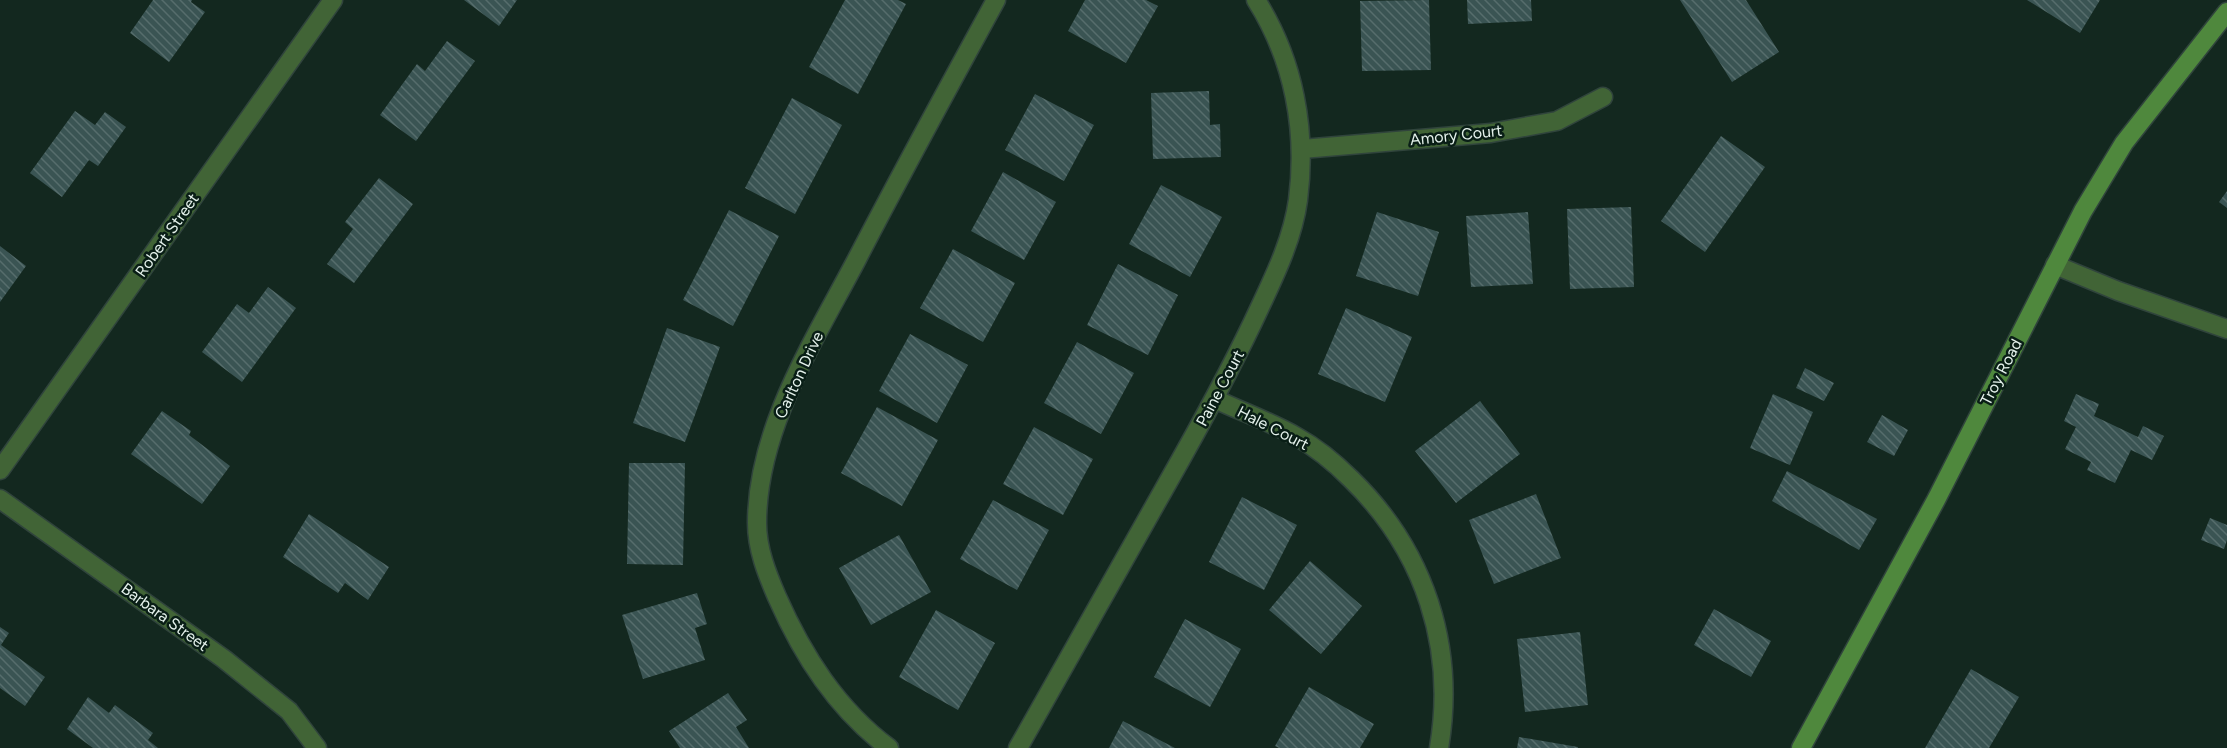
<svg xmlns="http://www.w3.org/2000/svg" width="2227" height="748" viewBox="0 0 2227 748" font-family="Figtree,sans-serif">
  <defs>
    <pattern id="building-back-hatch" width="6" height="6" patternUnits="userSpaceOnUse" patternTransform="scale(1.5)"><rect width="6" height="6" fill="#3a5453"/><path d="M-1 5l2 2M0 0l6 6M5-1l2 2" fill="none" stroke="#566d6c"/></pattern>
  </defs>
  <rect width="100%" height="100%" fill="#13281f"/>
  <path fill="url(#building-back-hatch)" d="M153,0H192L191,2L205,12L169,62L130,33Z
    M464,0H517L499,26Z
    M845,0H898L906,4L858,94L809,67Z
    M1085,0H1146L1158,6L1126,63L1068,31Z
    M1429,0L1431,70L1362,71L1360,1Z
    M1467,0H1531L1532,21L1468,24Z
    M1680,0H1746L1779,52L1732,82Z
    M2027,0H2100L2080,33Z
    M447,41L475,61L416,141L380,115L417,64L425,71Z
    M1209,91L1210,125L1220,124L1221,157L1153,159L1151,93Z
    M1035,94L1094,125L1064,181L1005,150Z
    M792,98L842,125L795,214L745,188Z
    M75,111L95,125L105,112L126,127L98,166L89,160L62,197L30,173Z
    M1721,136L1765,167L1705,252L1661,221Z
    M1003,172L1056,202L1024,260L971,231Z
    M379,178L413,204L354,283L327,264L353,229L345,222Z
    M1161,185L1222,217L1190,277L1129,244Z
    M2227,191V208L2219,202Z
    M1631,207L1634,287L1570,289L1567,209Z
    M729,210L779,236L733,326L683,300Z
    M1377,212L1439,232L1418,296L1356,276Z
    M1528,212L1533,284L1471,287L1466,216Z
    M0,246L26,266L0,302Z
    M953,249L1015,283L983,342L920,308Z
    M1118,264L1178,295L1148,355L1087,325Z
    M268,287L296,308L242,382L202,352L237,304L249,313Z
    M1346,308L1412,337L1385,402L1318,374Z
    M667,328L720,347L685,442L633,423Z
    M910,334L968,365L937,423L879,391Z
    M1077,342L1134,373L1101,434L1044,403Z
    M1805,368L1834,383L1824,401L1796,388Z
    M1773,394L1813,412L1790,465L1750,448Z
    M2076,394L2099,404L2094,416L2138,437L2143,426L2164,436L2152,460L2131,450L2115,483L2087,470L2091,462L2065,449L2076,427L2064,421Z
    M1480,401L1520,454L1456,503L1415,451Z
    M877,407L938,440L902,506L841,473Z
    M162,411L191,431L189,435L230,466L202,504L131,454Z
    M1882,415L1908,430L1894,456L1867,442Z
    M1034,427L1093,459L1063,515L1003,484Z
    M629,463H685L683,565L627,564Z
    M1787,471L1877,519L1859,550L1772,501Z
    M1536,494L1561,558L1494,584L1469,520Z
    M1242,497L1297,525L1264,590L1209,562Z
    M993,500L1049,530L1017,590L960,559Z
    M309,514L389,567L368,600L345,583L338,593L283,557Z
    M2210,518L2227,525V540L2224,549L2201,540Z
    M899,535L931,592L871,625L839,568Z
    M1310,561L1362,606L1321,654L1269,610Z
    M697,593L707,624L695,628L705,660L643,679L622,615Z
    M1714,609L1771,641L1751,677L1694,645Z
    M936,610L995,643L958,710L899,677Z
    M1185,619L1241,649L1210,707L1154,677Z
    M0,627L9,633L1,645L45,677L25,706L0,688Z
    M1580,632L1588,705L1525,712L1517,639Z
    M1971,669L2019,697L1989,748H1925Z
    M1309,687L1374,724L1360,748H1279L1275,746Z
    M728,693L747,720L736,727L749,748H680L669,731Z
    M88,697L109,713L115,705L153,733L148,740L158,748H93L67,729Z
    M1123,721L1175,748H1109Z
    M1519,737L1578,747V748H1517Z"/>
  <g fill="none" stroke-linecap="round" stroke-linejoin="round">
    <g stroke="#30443c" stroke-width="21">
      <path id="lane" d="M2055,265L2118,291L2227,329"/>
    </g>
    <g stroke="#30443c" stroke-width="21">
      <path id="street" d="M1302,149L1491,133L1557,121L1603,97
        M1215,399C1242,412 1271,422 1297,437C1317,448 1335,463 1351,479C1425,551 1456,647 1439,748
        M0,470L333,0
        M0,499L224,659L289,711L317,748
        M889,748C837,709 803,656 777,597C767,574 757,549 757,523C757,429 814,341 857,259C902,172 949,86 996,0
        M1018,748C1072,652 1126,556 1181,459C1209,409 1236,359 1260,307C1276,273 1293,237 1298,200C1307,130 1294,60 1256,0"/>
    </g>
    <g stroke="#30443c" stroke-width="21">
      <path id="secondary" d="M1801,748L1936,500L2083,211L2124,143L2227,12"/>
    </g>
    <use href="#lane" stroke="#416436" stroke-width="18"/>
    <use href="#street" stroke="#416436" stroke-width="18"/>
    <use href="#secondary" stroke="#4f883d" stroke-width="18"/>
  </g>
  <g text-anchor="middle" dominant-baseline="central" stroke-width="5" stroke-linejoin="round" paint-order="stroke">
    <g font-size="16" fill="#e5f2ec" stroke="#091e16">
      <text transform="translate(1456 135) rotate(-6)">Amory Court</text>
      <text transform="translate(167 235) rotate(-55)">Robert Street</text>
      <text transform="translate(2001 372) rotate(-63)">Troy Road</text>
      <text transform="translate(799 375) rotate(-65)">Carlton Drive</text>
      <text transform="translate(1220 388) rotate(-62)">Paine Court</text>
      <text transform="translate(1273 428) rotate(27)">Hale Court</text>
      <text transform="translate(165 617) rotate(36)">Barbara Street</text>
    </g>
  </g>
</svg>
